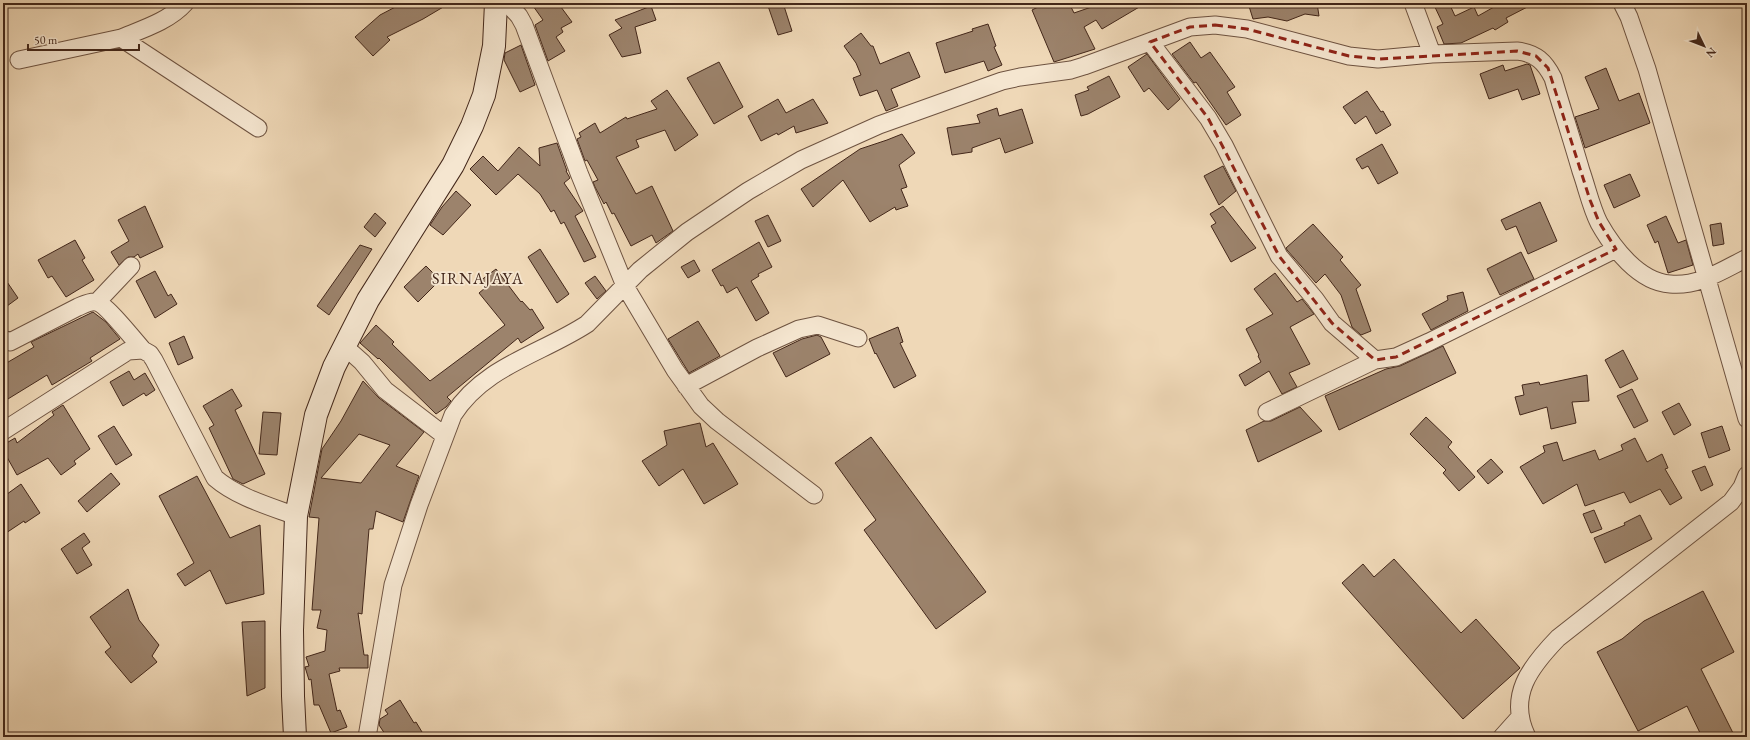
<svg xmlns="http://www.w3.org/2000/svg" width="1750" height="740" viewBox="0 0 1750 740" font-family="'EB Garamond',serif">
  <rect width="100%" height="100%" fill="#efd8b7"/>
  <filter id="stains"><feTurbulence type="fractalNoise" baseFrequency=".005" numOctaves="4"/><feColorMatrix values="0 0 0 0 .2 0 0 0 0 .09 0 0 0 0 .02 0 0 0 .5 -.17"/></filter>
  <radialGradient id="worn" r=".72"><stop offset=".6" stop-color="#630" stop-opacity="0"/><stop offset="1" stop-color="#630" stop-opacity=".3"/></radialGradient>
  <path fill="#9c836c" stroke="#43271a" fill-rule="evenodd" d="M403,3H450L423,19L387,37L390,40L373,56L355,37L380,15Z
    M531,3H558L572,22L561,28L563,32L556,37L565,51L548,61L535,25L543,20Z
    M767,3H783L792,31L778,35Z
    M1046,3H1069L1074,13L1103,3H1146L1102,29L1096,20L1084,27L1095,49L1054,62L1032,10Z
    M1248,3H1317L1319,16L1305,14L1287,21L1268,17L1253,19Z
    M1433,3H1449L1455,16L1474,7L1478,16L1501,3H1535L1506,18L1508,22L1495,30L1493,28L1461,43L1444,44L1437,27L1443,24Z
    M651,6L656,20L635,27L641,53L622,57L609,35L622,28L615,20Z
    M988,24L996,46L994,47L1002,65L988,71L984,61L945,73L936,43L973,31L972,29Z
    M861,33L871,46H873L880,64L909,52L920,77L891,89L898,106L886,111L877,90L860,96L853,78L861,75L856,63L844,46Z
    M1190,42L1201,58L1210,52L1235,87L1227,92L1241,115L1226,125L1196,82L1194,83L1172,54Z
    M521,45L535,85L520,92L504,60L505,53Z
    M1147,54L1180,99L1168,110L1149,88L1144,92L1128,67Z
    M719,62L743,107L714,124L687,78Z
    M1527,64L1530,65L1540,94L1522,100L1518,89L1489,99L1480,74L1503,65L1505,71Z
    M1606,68L1619,101L1639,93L1650,123L1585,148L1575,117L1599,109L1585,77Z
    M1109,76L1120,97L1088,114L1081,116L1075,95L1089,90L1087,87Z
    M667,90L698,135L675,151L665,130L636,140L639,147L616,157L636,194L652,186L673,231L656,243L652,235L631,246L614,213L612,214L606,202L604,204L595,187L593,182L598,180L587,160L585,161L577,139L581,137L579,133L595,123L600,133L626,117L627,119L657,109L651,101Z
    M1367,91L1381,112L1383,111L1391,125L1376,134L1366,116L1355,124L1343,107Z
    M778,99L786,113L813,99L828,123L796,133L794,126L778,135L777,133L761,141L748,116Z
    M997,108L999,116L1022,109L1033,143L1005,153L1000,138L972,148V152L952,155L947,128L980,123L977,115Z
    M902,134L915,153L899,165L907,187L901,189L908,206L896,210L895,207L870,222L843,180L813,207L801,189L860,149L887,140Z
    M557,143L567,171H566L570,178L564,183L583,211L575,216L596,257L584,262L564,222L561,224L554,210L551,212L540,194L518,174L496,195L470,169L483,156L498,171L519,147L540,166L539,148Z
    M1382,144L1398,173L1378,184L1368,166L1362,169L1356,159Z
    M1223,166L1236,191L1219,205L1204,176Z
    M1630,174L1640,196L1614,208L1604,185Z
    M456,191L471,205L443,235L430,225L442,207Z
    M1540,202L1557,241L1528,254L1516,226L1506,230L1501,220Z
    M145,206L163,247L140,258L138,254L134,257H128L119,265L111,252L129,241L118,220Z
    M1223,206L1256,248L1231,262L1211,226L1216,223L1210,214Z
    M375,213L386,223L375,237L364,227Z
    M768,215L781,241L768,247L755,221Z
    M1666,216L1678,243L1686,240L1693,265L1668,273L1658,241L1655,243L1647,225Z
    M1721,223L1724,244L1713,246L1710,225Z
    M1313,224L1343,257L1340,260L1361,285L1356,289L1371,331L1361,335L1352,327L1341,295L1325,274L1316,283L1287,250L1286,248Z
    M75,240L85,258L82,260L94,280L66,297L52,276L48,278L38,260Z
    M759,242L772,267L758,274L759,276L751,281L769,313L756,321L737,287L727,293L723,285L721,286L712,270Z
    M360,245L372,249L329,315L317,306Z
    M540,249L569,294L557,303L528,257Z
    M1521,252L1534,279L1500,295L1487,269Z
    M694,260L700,271L688,278L681,267Z
    M426,266L440,280L418,302L404,287Z
    M496,269L521,302L522,301L530,310L532,309L544,328L521,343L518,338L447,397L451,401L446,407L436,414L379,358L378,359L360,343L376,325L394,342L392,344L430,381L505,325L479,293L485,288L480,281Z
    M155,271L168,296L171,294L177,304L155,318L136,281Z
    M1275,273L1297,302L1302,299L1314,314L1290,327L1310,364L1289,373L1297,387L1282,394L1269,371L1245,386L1239,375L1261,362L1258,356L1259,355L1246,329L1273,314L1254,289Z
    M3,276L18,298L3,309Z
    M595,276L606,291L597,299L585,283Z
    M1463,292L1468,311L1431,330L1422,314L1448,300L1447,296Z
    M93,312L106,322L120,339L90,358L92,361L52,385L47,375L3,402V365L34,347L31,342Z
    M698,321L720,356L689,373L668,339Z
    M898,327L903,342L900,343L916,376L894,388L876,353L875,354L869,339Z
    M817,335L821,337L830,354L786,377L773,353L802,339Z
    M184,336L193,358L178,365L169,343Z
    M1443,346L1456,373L1339,430L1325,396L1386,369L1400,366Z
    M1623,350L1638,379L1620,388L1605,360Z
    M129,371L134,380L145,373L155,390L146,396L144,393L123,406L110,382Z
    M1587,375L1589,401L1572,402L1576,423L1551,429L1547,407L1520,415L1515,397L1524,395L1522,385L1539,382L1540,385Z
    M363,381L379,398L424,432L396,466L419,476L403,522L376,511L373,529H369L362,614L358,613L364,655H368V668H339L340,671L329,674L337,711L340,710L347,727L331,733L319,705H314L311,679L309,680L305,667L309,666L306,657L325,651L327,630L317,628L321,610H312L319,518L309,517L322,449L341,421ZM359,434L390,445L361,483L321,478Z
    M232,389L242,406L235,410L265,474L243,484L233,479L209,428L214,425L203,406Z
    M1632,389L1648,421L1634,428L1617,396Z
    M1679,403L1691,425L1674,435L1662,412Z
    M63,405L90,449L74,461L76,464L61,475L48,458L17,475L3,450V445L15,438L17,443L54,415L52,412Z
    M1300,407L1322,431L1258,462L1246,430L1264,421H1271Z
    M263,412L281,413L277,455L259,454Z
    M1426,417L1452,442L1448,447L1475,477L1459,491L1443,473L1446,470L1410,434Z
    M700,423L706,447L713,443L738,484L704,504L683,469L659,486L642,461L667,445L664,431Z
    M114,426L132,455L116,465L98,436Z
    M1722,426L1730,450L1709,458L1701,433Z
    M871,437L986,592L936,629L864,530L876,520L835,463Z
    M1635,438L1647,462L1662,454L1668,468L1665,469L1682,498L1670,505L1660,489L1630,503L1624,492L1585,506L1577,484L1543,504L1520,467L1545,452L1543,446L1557,442L1563,461L1595,450L1599,460L1623,450L1621,445Z
    M1491,459L1503,472L1488,484L1477,471Z
    M1705,466L1713,485L1701,491L1692,471Z
    M111,473L120,484L87,512L78,501Z
    M197,476L230,538L260,525L264,594L226,604L210,570L185,586L177,574L194,563L159,496Z
    M21,484L40,513L25,523L24,521L3,535V497Z
    M1594,510L1602,529L1591,533L1583,514Z
    M1640,515L1652,539L1605,563L1594,538L1625,525L1624,523Z
    M84,533L90,542L82,548L92,565L77,574L61,549Z
    M1394,559L1461,633L1476,619L1520,668L1463,719L1342,583L1363,564L1374,577Z
    M128,589L139,620L159,645L152,656L157,662L131,683L105,652L111,647L90,617Z
    M1703,591L1734,652L1701,669L1735,737H1702L1687,706L1638,731L1597,652L1622,639L1644,621Z
    M265,621V688L247,696L242,622Z
    M400,700L414,723L416,722L425,737H387L379,725L380,719L388,714L385,710Z"/>
  <g fill="none" stroke-linecap="round" stroke-linejoin="round">
    <g stroke="#6e5341" stroke-width="19">
      <path id="street" d="M507,3L519,16L524,25L579,173L625,286L675,370L701,406L717,421L814,495
        M1413,3L1432,54
        M1622,3L1629,17L1647,69L1747,419
        M121,38C143,29 169,21 185,3
        M1150,42L1208,118L1224,145L1279,256L1315,299L1332,323L1375,360
        M19,60L121,38L258,128
        M97,302L131,266
        M3,339L10,342L78,307C83,305 90,301 96,302C105,303 135,341 143,350
        M344,346L362,362L385,390L445,436
        M686,386L757,348L799,329L818,325L858,338
        M1267,412L1375,360L1396,357L1429,342L1616,249
        M3,431L128,351L143,350L150,354L154,360L215,478C237,497 269,506 296,516
        M367,737L393,585L419,505L453,415C484,366 541,354 587,324L640,270L687,232L748,191L801,160L879,125L1002,81L1020,77L1071,70L1084,66L1190,27L1215,25L1247,29L1349,56L1378,59L1432,54L1517,51C1536,53 1545,62 1553,78C1562,109 1572,140 1581,171C1587,188 1591,207 1599,223C1613,248 1639,282 1670,284C1698,287 1723,270 1747,258
        M1502,737L1519,718
        M1527,737C1507,696 1530,667 1558,638L1731,502L1742,487L1747,475"/>
    </g>
    <g stroke="#43271a" stroke-width="24">
      <path id="secondary" d="M295,737L293,696L292,630L296,516L316,415L334,367L368,300L453,165L472,126L484,95L494,46L496,3"/>
    </g>
    <use href="#street" stroke="#f5e6d0" stroke-width="17"/>
    <use href="#secondary" stroke="#f5e6d0" stroke-width="22"/>
  </g>
  <path fill="none" stroke="#8f2418" stroke-width="3" stroke-dasharray="8 5" stroke-linejoin="round" d="M1215,25L1247,29L1349,56L1378,59L1517,51L1536,56L1548,68L1590,200L1599,222L1616,249L1396,357L1375,360L1332,323L1279,256L1208,118L1150,42L1190,27Z"/>
  <g text-anchor="middle" dominant-baseline="central" stroke-width="3.5" stroke-linejoin="round" paint-order="stroke">
    <g font-size="16" letter-spacing="1" fill="#43271a" stroke="#f5e6d0">
      <text x="478" y="278">SIRNAJAYA</text>
    </g>
  </g>
  <rect width="1750" height="740" fill="none" stroke="#efd8b7" stroke-width="16"/>
  <rect x="4" y="4" width="1742" height="732" fill="none" stroke="#43271a" stroke-width="2"/>
  <rect x="8" y="8" width="1734" height="724" fill="none" stroke="#43271a"/>
  <g transform="translate(1704 46) rotate(133)" stroke="#f5e6d0" stroke-width="3" paint-order="stroke">
  <path d="M0-3L7 15L0 10L-7 15Z" fill="#43271a"/>
  <text y="-6" font-size="11" font-weight="bold" text-anchor="middle" fill="#43271a">N</text>
  </g>
  <path d="M28 44v6h111v-6" fill="none" stroke="#43271a" stroke-width="2"/>
  <text x="34" y="44" font-size="12" fill="#43271a" stroke="#f5e6d0" stroke-width="3" paint-order="stroke">50 m</text>
  <rect width="100%" height="100%" filter="url(#stains)"/>
  <rect width="100%" height="100%" fill="url(#worn)"/>
</svg>
